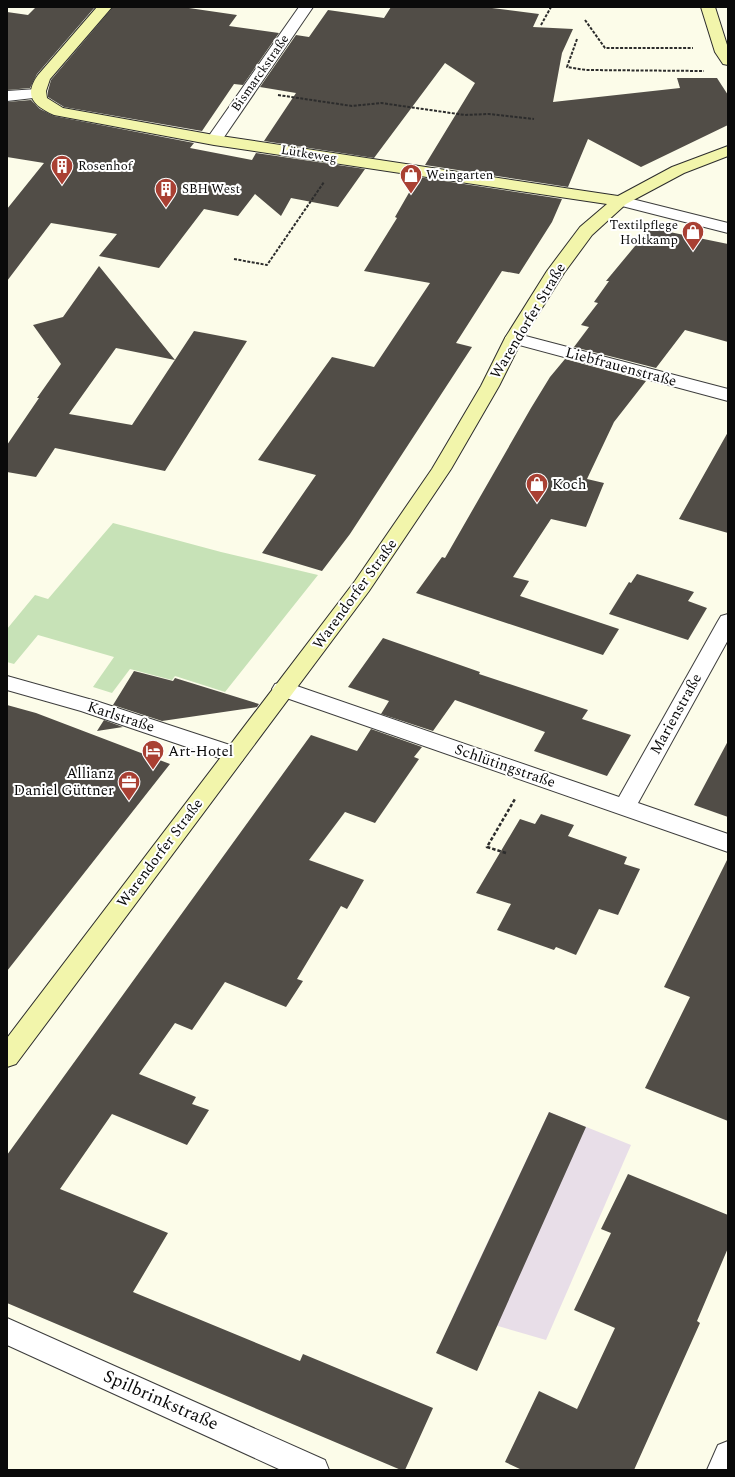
<svg xmlns="http://www.w3.org/2000/svg" width="735" height="1477" viewBox="0 0 735 1477" font-family="Spectral,serif">
  <rect width="100%" height="100%" fill="#fcfce9"/>
  <path fill="#e8dee8" d="M549,1112L631,1145L546,1340L498,1326L456,1309Z"/>
  <path fill="#c7e2b7" d="M113,523L221,552L318,575L225,692L175,676L172,680L130,669L112,693L93,687L114,657L38,635L14,664L7,662V629L35,595L48,599Z"/>
  <path fill="#514d47" d="M36,7H95L37,74L30,88L7,90V12L28,15Z
    M113,7H182L237,15L229,26L279,33L243,85L234,84L202,131L64,107L48,97V91L51,80Z
    M391,7H484L539,14L533,27L573,29L562,53L553,102L680,88L677,78H717L728,95V125L641,167L588,139L568,187L425,165L475,83L445,63L374,158L264,141L296,93L260,87L296,35L309,37L328,10L384,18Z
    M31,100L40,109L54,116L194,143L190,148L252,160L256,153L365,169L338,207L291,198L281,216L255,194L238,216L204,209L159,268L99,256L117,234L51,223L7,281V209L44,163L7,157V102Z
    M418,177L562,199L552,222L519,274L502,271L456,343L472,347L350,534L322,571L262,553L316,475L258,460L332,357L374,367L430,283L364,271L397,218L395,217Z
    M650,228L728,244V342L685,330L656,368L574,347L589,327L581,325L598,303L594,302L609,281H606Z
    M99,266L175,360L116,348L69,414L132,425L194,331L247,341L165,471L55,448L36,477L7,472V445L39,398H37L61,364L33,325L63,317Z
    M565,359L646,381L614,422L587,479L604,483L586,527L551,519L513,577L529,581L520,596L619,629L603,655L416,593L442,557L445,558L531,408L550,377Z
    M728,432V533L679,519Z
    M637,574L694,592L688,601L707,608L688,640L609,614L629,582L631,583Z
    M383,638L480,672L479,674L588,710L582,719L631,735L607,776L534,751L545,732L455,700L433,731L381,714L389,701L348,687Z
    M134,671L173,681L175,678L259,704L257,707L162,721L113,705Z
    M7,705L36,713L170,764L7,971Z
    M104,720L123,727L97,731Z
    M371,729L422,747L414,757L419,759L375,823L345,812L309,860L364,880L347,909L341,906L297,979L303,981L286,1007L225,982L192,1030L175,1023L139,1074L196,1097L192,1104L209,1110L187,1145L112,1114L60,1189L168,1233L133,1292L300,1361L303,1354L433,1408L405,1470H401L7,1303V1155L311,735L357,751Z
    M728,741V817L694,805Z
    M541,814L574,825L568,836L627,857L624,864L640,869L618,915L599,909L576,955L556,947L554,950L497,930L511,904L476,893L520,819L535,824Z
    M728,858V1121L645,1088L690,997L664,987Z
    M549,1112L586,1127L477,1371L436,1353Z
    M628,1174L728,1215V1248L697,1321L700,1323L634,1470H522L505,1462L539,1391L577,1409L615,1328L574,1310L611,1233L601,1229Z"/>
  <g fill="none" stroke-linecap="round" stroke-linejoin="round">
    <g stroke="#3d3d3d" stroke-width="2">
      <path id="street" d="M299,7H313L220,143H208L206,140Z
        M37,89L42,91L45,94L42,97L7,101V91Z
        M620,196L728,223V233L614,204L612,201L614,198Z
        M514,333L728,389V401L508,342L505,338L508,334Z
        M728,614V640L638,803L728,834V852L275,694L272,689L275,684L283,682L291,684L619,797L718,621L721,616Z
        M7,676L96,701L242,749L245,755L242,761L234,763L81,711L7,690Z
        M7,1318L325,1460L329,1470H281L7,1345Z
        M728,1441V1470H707L718,1445Z"/>
    </g>
    <g stroke="#2c2c2c" stroke-width="2">
      <path id="secondary" d="M97,7H112L50,79L46,91L47,98L63,108L214,135L618,196L672,167L728,146V156L684,173L626,204L592,235L564,273L523,338L499,386L451,469L369,591L16,1064L7,1067V1038L355,581L432,469L481,386L505,338L547,271L580,227L607,204L214,145L54,115C34,106 23,96 38,75Z
        M701,7H715L728,48V65L723,64L715,52Z"/>
    </g>
    <path stroke="#2c2c2c" stroke-width="2" stroke-dasharray="3 1.5" stroke-linecap="butt" d="M585,20L605,48H693
      M541,25L551,7
      M577,39L567,67L586,70L704,71
      M278,95L352,106L381,103L465,115L489,114L534,119
      M234,259L267,265L324,182"/>
    <path stroke="#2c2c2c" stroke-width="2.5" stroke-dasharray="3.5 2" stroke-linecap="butt" d="M506,853L487,847L515,799"/>
    <use href="#street" fill="#fff" fill-rule="evenodd"/>
    <use href="#secondary" fill="#f2f5ab" fill-rule="evenodd"/>
  </g>
  <defs>
    <g id="building-pin" transform="scale(1.15)"><path d="M0 17L-7.5 6A9.5 9.5 0 1 1 7.5 6Z" fill="#a94033" stroke="#fff"/><path d="M-4-6H4V6H1V3H-1V6H-4ZM-2.5-4.3h1.7v1.8h-1.7ZM.8-4.3h1.7v1.8H.8ZM-2.5-1h1.7V.8h-1.7ZM.8-1h1.7V.8H.8Z" fill="#fff"/></g>
    <g id="shop-pin" transform="scale(1.15)"><path d="M0 17L-7.5 6A9.5 9.5 0 1 1 7.5 6Z" fill="#a94033" stroke="#fff"/><path d="M-5-2.5h2.3a2.7 3.5 0 0 1 5.4 0H5L5.5 6h-11ZM-1.5-2.5h3a1.5 2.3 0 0 0-3 0Z" fill="#fff"/></g>
    <g id="hotel-pin" transform="scale(1.15)"><path d="M0 17L-7.5 6A9.5 9.5 0 1 1 7.5 6Z" fill="#a94033" stroke="#fff"/><path d="M-6-4.5h1.5V1H6V5H4.5V3h-9V5H-6ZM-4 0a1.8 1.8 0 1 1 3.6 0ZM.5 0V-2.5h3Q6-2.5 6 0Z" fill="#fff"/></g>
    <g id="office-pin" transform="scale(1.15)"><path d="M0 17L-7.5 6A9.5 9.5 0 1 1 7.5 6Z" fill="#a94033" stroke="#fff"/><path d="M-6-3h4V-5.5h4V-3h4V5H-6ZM-1-4.5V-3h2v-1.5ZM-6 0V1H6V0Z" fill="#fff"/></g>
  </defs>
  <g fill-rule="evenodd">
    <use href="#building-pin" x="62" y="166"/>
    <use href="#shop-pin" x="411" y="175"/>
    <use href="#building-pin" x="166" y="189"/>
    <use href="#shop-pin" x="693" y="232"/>
    <use href="#shop-pin" x="537" y="484"/>
    <use href="#hotel-pin" x="153" y="751"/>
    <use href="#office-pin" x="129" y="782"/>
  </g>
  <g text-anchor="middle" dominant-baseline="central" stroke-width="4" stroke-linejoin="round" paint-order="stroke">
    <g font-size="13" fill="#0a0a0a" stroke="#fff">
      <text transform="translate(260 73) rotate(-55)">Bismarckstraße</text>
      <text transform="translate(309 154) rotate(9)">Lütkeweg</text>
    </g>
    <g font-size="13" fill="#0a0a0a" stroke="#fff" text-anchor="start">
      <text x="78" y="166">Rosenhof</text>
      <text x="426" y="175">Weingarten</text>
      <text x="182" y="189">SBH West</text>
      <text x="678" y="225" text-anchor="end">Textilpflege<tspan x="678" dy="15">Holtkamp</tspan></text>
    </g>
    <g font-size="15" fill="#0a0a0a" stroke="#fff">
      <text transform="translate(528 321) rotate(-59)">Warendorfer Straße</text>
      <text transform="translate(621 367) rotate(15)">Liebfrauenstraße</text>
      <text transform="translate(355 594) rotate(-54)">Warendorfer Straße</text>
      <text transform="translate(676 714) rotate(-61)">Marienstraße</text>
      <text transform="translate(121 717) rotate(18)">Karlstraße</text>
      <text transform="translate(505 766) rotate(19)">Schlütingstraße</text>
      <text transform="translate(160 853) rotate(-53)">Warendorfer Straße</text>
    </g>
    <g font-size="15" fill="#0a0a0a" stroke="#fff" text-anchor="start">
      <text x="552" y="484">Koch</text>
      <text x="168" y="751">Art-Hotel</text>
      <text x="114" y="773" text-anchor="end">Allianz<tspan x="114" dy="17">Daniel Güttner</tspan></text>
    </g>
    <g font-size="18" fill="#0a0a0a" stroke="#fff">
      <text transform="translate(161 1400) rotate(24)">Spilbrinkstraße</text>
    </g>
  </g>
  <rect width="735" height="1477" fill="none" stroke="#0a0a0a" stroke-width="16"/>
</svg>
